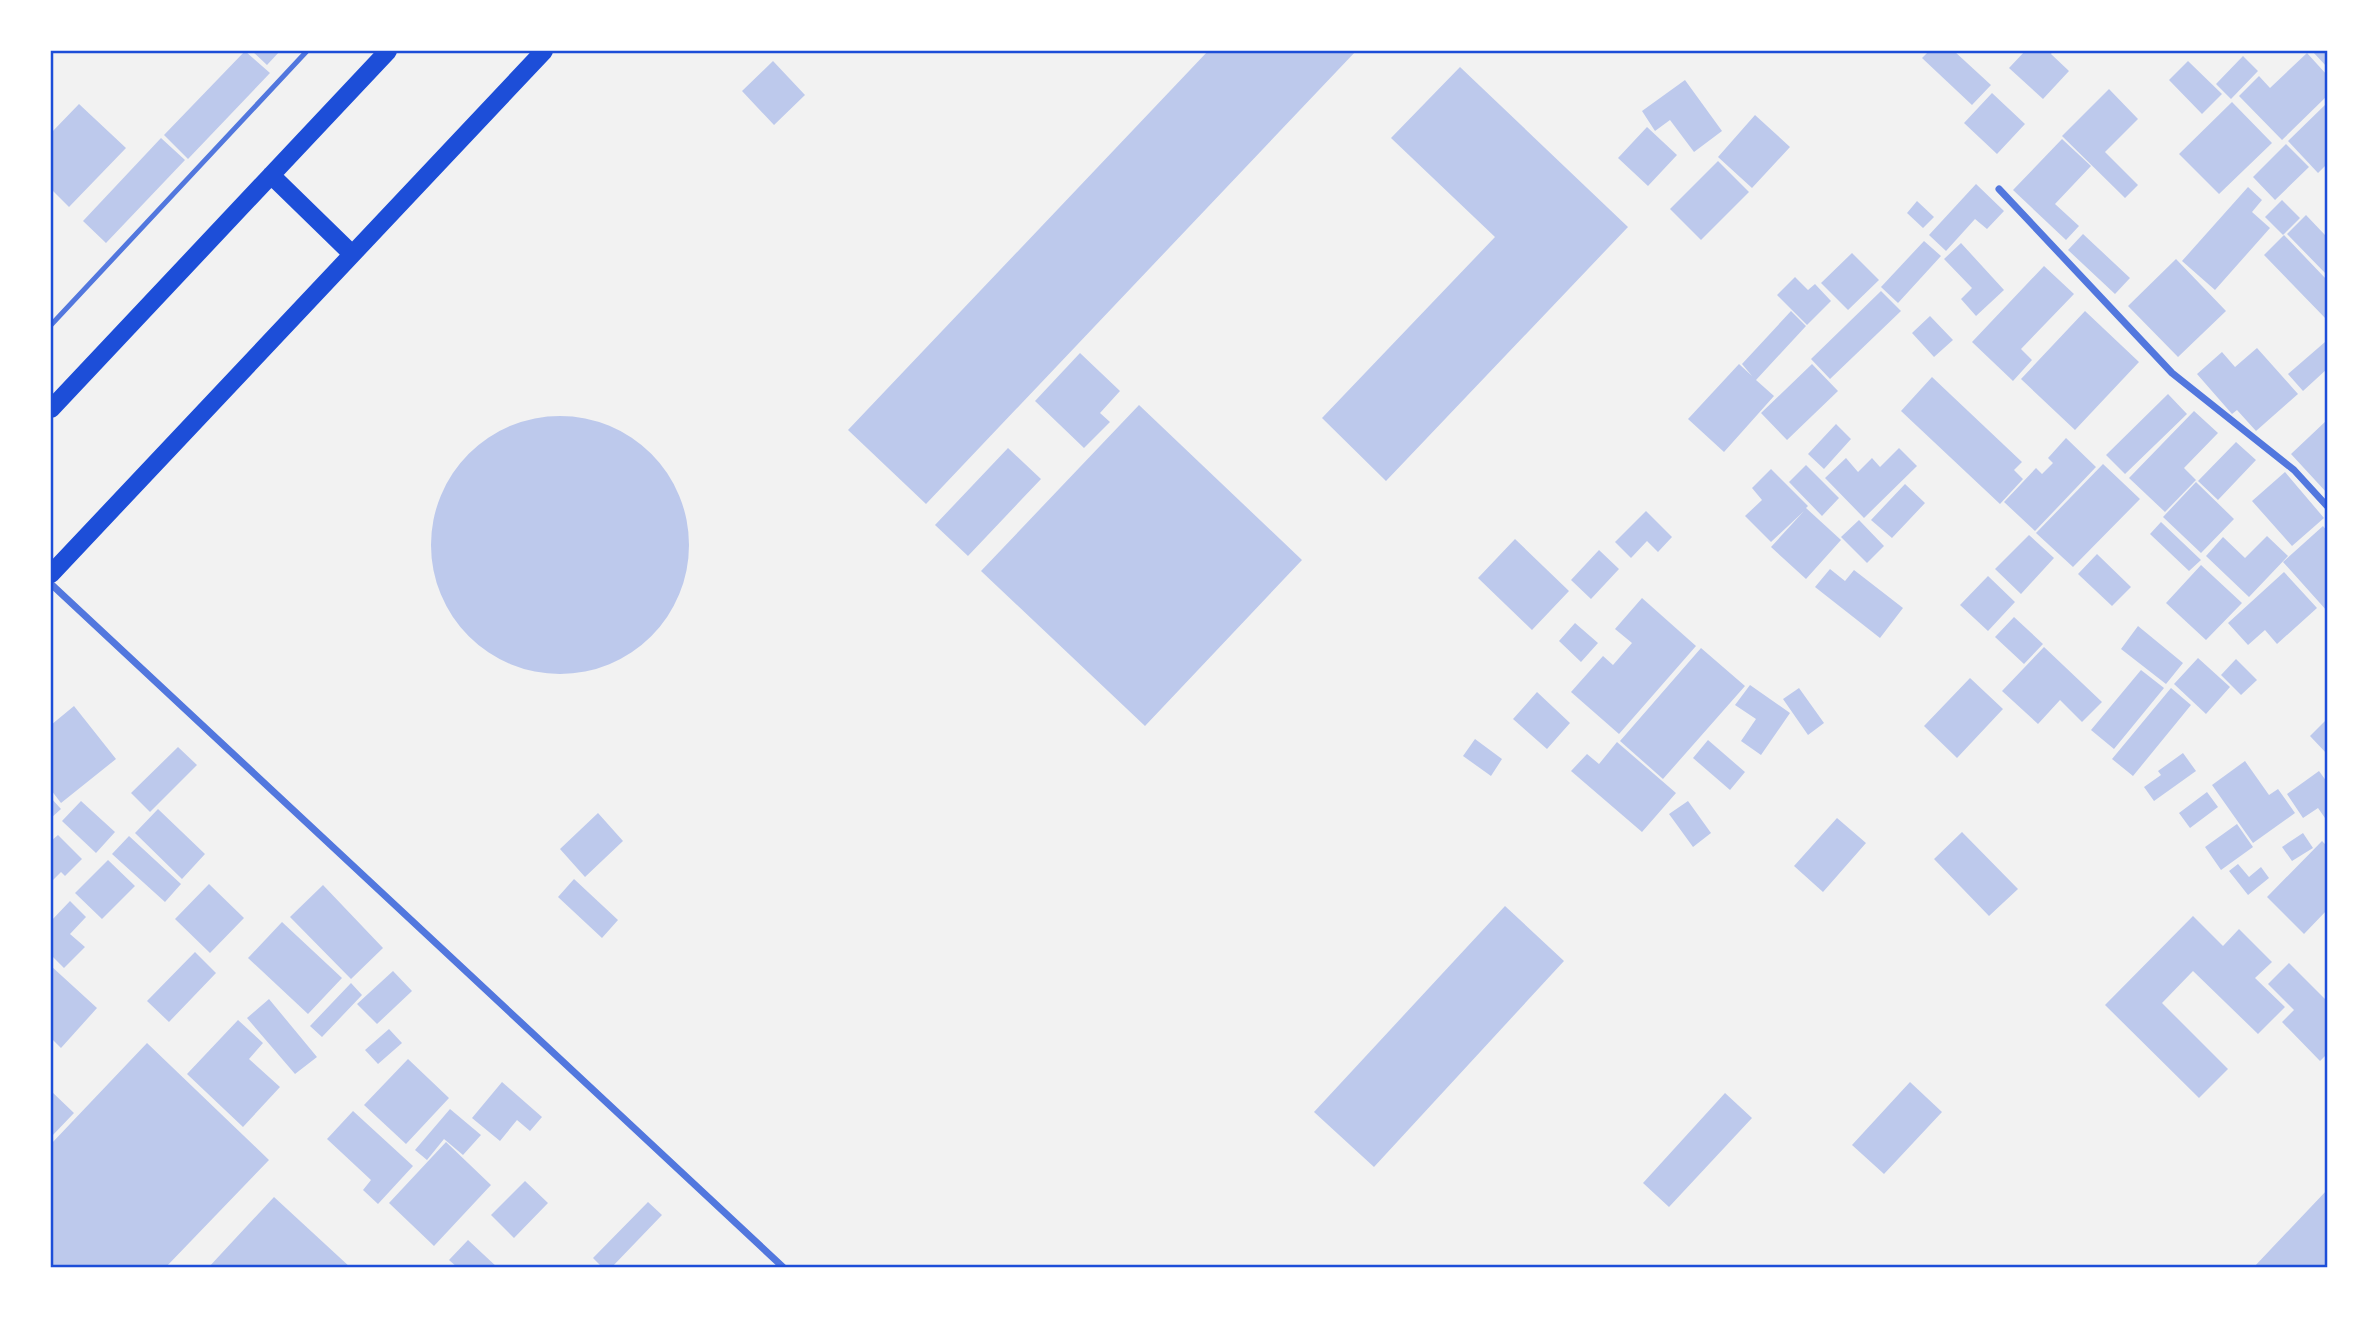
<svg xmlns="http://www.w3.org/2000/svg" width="2378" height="1319" viewBox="0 0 2378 1319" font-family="'IBM Plex Sans',sans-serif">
  <rect width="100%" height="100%" fill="#f2f2f2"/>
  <path fill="#bdc9ec" d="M245,51L270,73L188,159L164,135Z
    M252,51H280L267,65Z
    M1208,51H1356L926,504L848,430Z
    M1929,51H1954L1991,85L1972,105L1922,58Z
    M2025,51H2053L2051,54L2069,71L2043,99L2009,68Z
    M2314,51H2327V67L2313,52Z
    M2307,53L2327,75V96L2282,140L2239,96L2259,76L2270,88Z
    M2243,56L2258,71L2231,99L2216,84Z
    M773,61L805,95L774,125L742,91Z
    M2188,61L2222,94L2202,114L2169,80Z
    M1460,67L1628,227L1386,481L1322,418L1495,237L1391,138Z
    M1685,80L1722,131L1694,152L1670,120L1655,131L1642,111Z
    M2109,89L2138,119L2105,152L2138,185L2125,198L2062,136Z
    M1992,93L2025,124L1997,154L1964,123Z
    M2232,102L2272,143L2219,194L2179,154Z
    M2327,103V164L2318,173L2288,141Z
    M79,104L126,148L69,207L51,189V133Z
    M1755,115L1790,147L1752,188L1718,157Z
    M1647,127L1677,155L1648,186L1618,158Z
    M161,138L185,160L106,243L83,221Z
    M2062,139L2091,166L2055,204L2079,226L2066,240L2013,190Z
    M2286,144L2309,167L2275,200L2253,177Z
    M1718,161L1749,192L1701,240L1670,209Z
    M1976,184L2004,211L1987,229L1975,219L1946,251L1929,235Z
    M2248,187L2262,200L2252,212L2270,228L2215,290L2182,261Z
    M2282,200L2300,218L2283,235L2265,217Z
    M1917,201L1934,217L1923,228L1907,213Z
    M2306,215L2325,235L2327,233V275L2287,234Z
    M2083,234L2130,278L2115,294L2068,250Z
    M2284,235L2327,280V320L2264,255Z
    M1924,241L1941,256L1898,303L1881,287Z
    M1961,243L2004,290L1976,316L1961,299L1972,288L1944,259Z
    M1852,253L1879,280L1848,310L1821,283Z
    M2176,259L2226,311L2178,357L2128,306Z
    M2044,266L2074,294L2021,349L2032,360L2013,381L1972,342Z
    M1795,277L1808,290L1815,284L1831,301L1807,325L1777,295Z
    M1881,291L1901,311L1830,379L1811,359Z
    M1791,311L1806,326L1756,380L1774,396L1724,452L1688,419L1739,364L1752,376L1742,364Z
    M2085,311L2139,362L2075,430L2021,379Z
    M1930,316L1953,340L1934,357L1912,333Z
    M2325,342L2327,345V369L2303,391L2288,374Z
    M2257,348L2298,394L2256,431L2237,410L2232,414L2197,374L2222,352L2235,367Z
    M1080,353L1120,391L1100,413L1110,422L1084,448L1035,401Z
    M1812,364L1838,391L1787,440L1761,413Z
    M1932,377L2022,462L2014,470L2023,479L2000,504L1901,411Z
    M2168,394L2187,414L2125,474L2106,455Z
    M1139,405L1302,560L1145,726L981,571Z
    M2194,411L2218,433L2184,468L2196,480L2165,512L2129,478Z
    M431 545a129 129 0 1 1 258 0a129 129 0 1 1-258 0Z
    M2327,420V493L2291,454Z
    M1836,424L1851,439L1824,469L1808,454Z
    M2066,438L2096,467L2035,531L2004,502L2036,468L2042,474L2053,463L2048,458Z
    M2236,442L2256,460L2218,500L2198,481Z
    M1008,448L1041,479L968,556L935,525Z
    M1899,448L1917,466L1864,518L1825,478L1846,458L1858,472L1872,458L1880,467Z
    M2103,464L2140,499L2073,567L2036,533Z
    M1806,465L1839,498L1822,516L1789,482Z
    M1771,469L1808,506L1806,508L1841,540L1806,579L1771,547L1804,511L1771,542L1745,516L1762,500L1752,488Z
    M2285,472L2324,518L2292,546L2252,501Z
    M2196,482L2234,519L2201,553L2163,517Z
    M1905,484L1925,503L1892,538L1871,520Z
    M1646,511L1672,537L1658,552L1647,541L1631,558L1615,542Z
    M1859,520L1884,546L1867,563L1841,537Z
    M2161,522L2201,560L2189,571L2150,534Z
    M2323,526L2327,531V611L2283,562Z
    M2029,535L2054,558L2021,594L1995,569Z
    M2267,536L2288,556L2249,597L2206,556L2223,537L2245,558Z
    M1515,539L1569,591L1532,630L1478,578Z
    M1599,550L1619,569L1591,599L1571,580Z
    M2097,554L2131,587L2112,606L2078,574Z
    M2201,565L2242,603L2206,640L2166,603Z
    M1830,569L1845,581L1854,570L1903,608L1880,638L1815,587Z
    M2284,572L2317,608L2277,644L2265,630L2248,645L2228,623Z
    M1988,576L2015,602L1988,631L1960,605Z
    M1642,598L1696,646L1619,734L1571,692L1603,656L1613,665L1632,643L1615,629Z
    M2014,617L2043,644L2024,664L1995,637Z
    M1575,623L1598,643L1581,662L1559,641Z
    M2138,626L2183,663L2166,684L2121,649Z
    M2044,647L2102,702L2082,722L2060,700L2038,724L2002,691Z
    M1701,648L1745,686L1663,779L1620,741Z
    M2198,658L2230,687L2206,714L2174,684Z
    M2236,659L2257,680L2241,695L2221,675Z
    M2141,670L2164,688L2114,749L2091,730Z
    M1970,678L2003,709L1957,758L1924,726Z
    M1750,685L1790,713L1761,755L1741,741L1756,719L1735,705Z
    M1799,688L1824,723L1808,735L1783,699Z
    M2171,688L2191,705L2133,776L2112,759Z
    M1537,692L1570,723L1547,749L1513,719Z
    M74,706L116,759L61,803L51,790V725Z
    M2327,719V754L2310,736Z
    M1475,739L1502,759L1491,776L1463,756Z
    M1708,740L1745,772L1730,790L1693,758Z
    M1617,742L1676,793L1642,832L1571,771L1587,754L1599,764Z
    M178,747L197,765L150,812L131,793Z
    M2183,753L2196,771L2154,801L2144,787L2161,775L2158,771Z
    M2245,761L2269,795L2278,789L2295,813L2253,843L2212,785Z
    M2319,771L2327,782V816L2325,818L2318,808L2303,818L2287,794Z
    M2207,792L2218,807L2190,828L2179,813Z
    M51,798L61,809L51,818Z
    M81,801L115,832L96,853L62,821Z
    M1688,801L1711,833L1693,847L1669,814Z
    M158,809L205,854L182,879L135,833Z
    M598,813L623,841L585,877L560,849Z
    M1837,818L1866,843L1823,892L1794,866Z
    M2237,824L2253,847L2221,870L2205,847Z
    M1962,832L2018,889L1989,916L1934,859Z
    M2303,833L2313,848L2292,861L2282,847Z
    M58,835L82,859L65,876L61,872L51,882V841Z
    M129,836L181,884L165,902L112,854Z
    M2322,841L2327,846V910L2304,934L2267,897Z
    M108,860L135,886L102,919L75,893Z
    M2238,864L2249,877L2261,867L2269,878L2248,895L2229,871Z
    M574,879L618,920L602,938L558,897Z
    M209,884L244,918L210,953L175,919Z
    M323,885L383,948L351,979L290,917Z
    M70,901L86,917L70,934L85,947L64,968L51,955V921Z
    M1505,906L1564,961L1374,1167L1314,1112Z
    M2193,916L2223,946L2239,929L2272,962L2255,978L2285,1007L2258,1034L2193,971L2162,1003L2228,1069L2199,1098L2105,1005Z
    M282,922L342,978L308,1014L248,958Z
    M195,952L216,973L169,1022L147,1001Z
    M2289,963L2327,1001V1054L2320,1061L2282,1022L2294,1010L2268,984Z
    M51,966L97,1008L61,1048L51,1038Z
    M393,971L412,991L377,1024L357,1004Z
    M351,983L362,995L322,1037L310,1026Z
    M269,999L317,1057L295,1074L247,1018Z
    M238,1020L263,1043L249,1059L280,1087L243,1127L187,1074Z
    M389,1029L402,1043L378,1064L365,1050Z
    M147,1043L269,1160L165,1268H51V1144Z
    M408,1059L449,1098L406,1144L364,1105Z
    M502,1082L542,1117L530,1131L517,1120L500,1141L472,1118Z
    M1910,1082L1942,1112L1884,1174L1852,1145Z
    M51,1091L74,1113L51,1137Z
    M1725,1093L1752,1118L1669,1207L1643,1183Z
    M450,1109L481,1135L463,1155L444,1139L427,1160L415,1150Z
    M353,1111L413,1166L378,1204L363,1190L371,1180L327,1139Z
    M446,1142L491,1185L434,1246L389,1203Z
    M525,1181L548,1203L514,1238L491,1215Z
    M2327,1190V1268H2253Z
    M274,1197L351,1268H208Z
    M648,1202L662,1215L611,1268H603L593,1258Z
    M468,1240L498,1268H458L449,1260Z"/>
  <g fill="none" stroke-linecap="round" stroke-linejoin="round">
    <path stroke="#5277de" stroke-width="5" d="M51,325L307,51"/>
    <path stroke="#5277de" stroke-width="7" d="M1999,189L2172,373L2294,470L2327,506
      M51,584L784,1268"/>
    <path stroke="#1d4ed8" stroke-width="18" d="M271,175L352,254
      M51,409L388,51
      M51,574L544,51"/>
  </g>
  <rect width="2378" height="1319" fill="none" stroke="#ffffff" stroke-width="105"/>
  <rect x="52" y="52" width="2274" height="1214" fill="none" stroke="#1d4ed8" stroke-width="2.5"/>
</svg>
